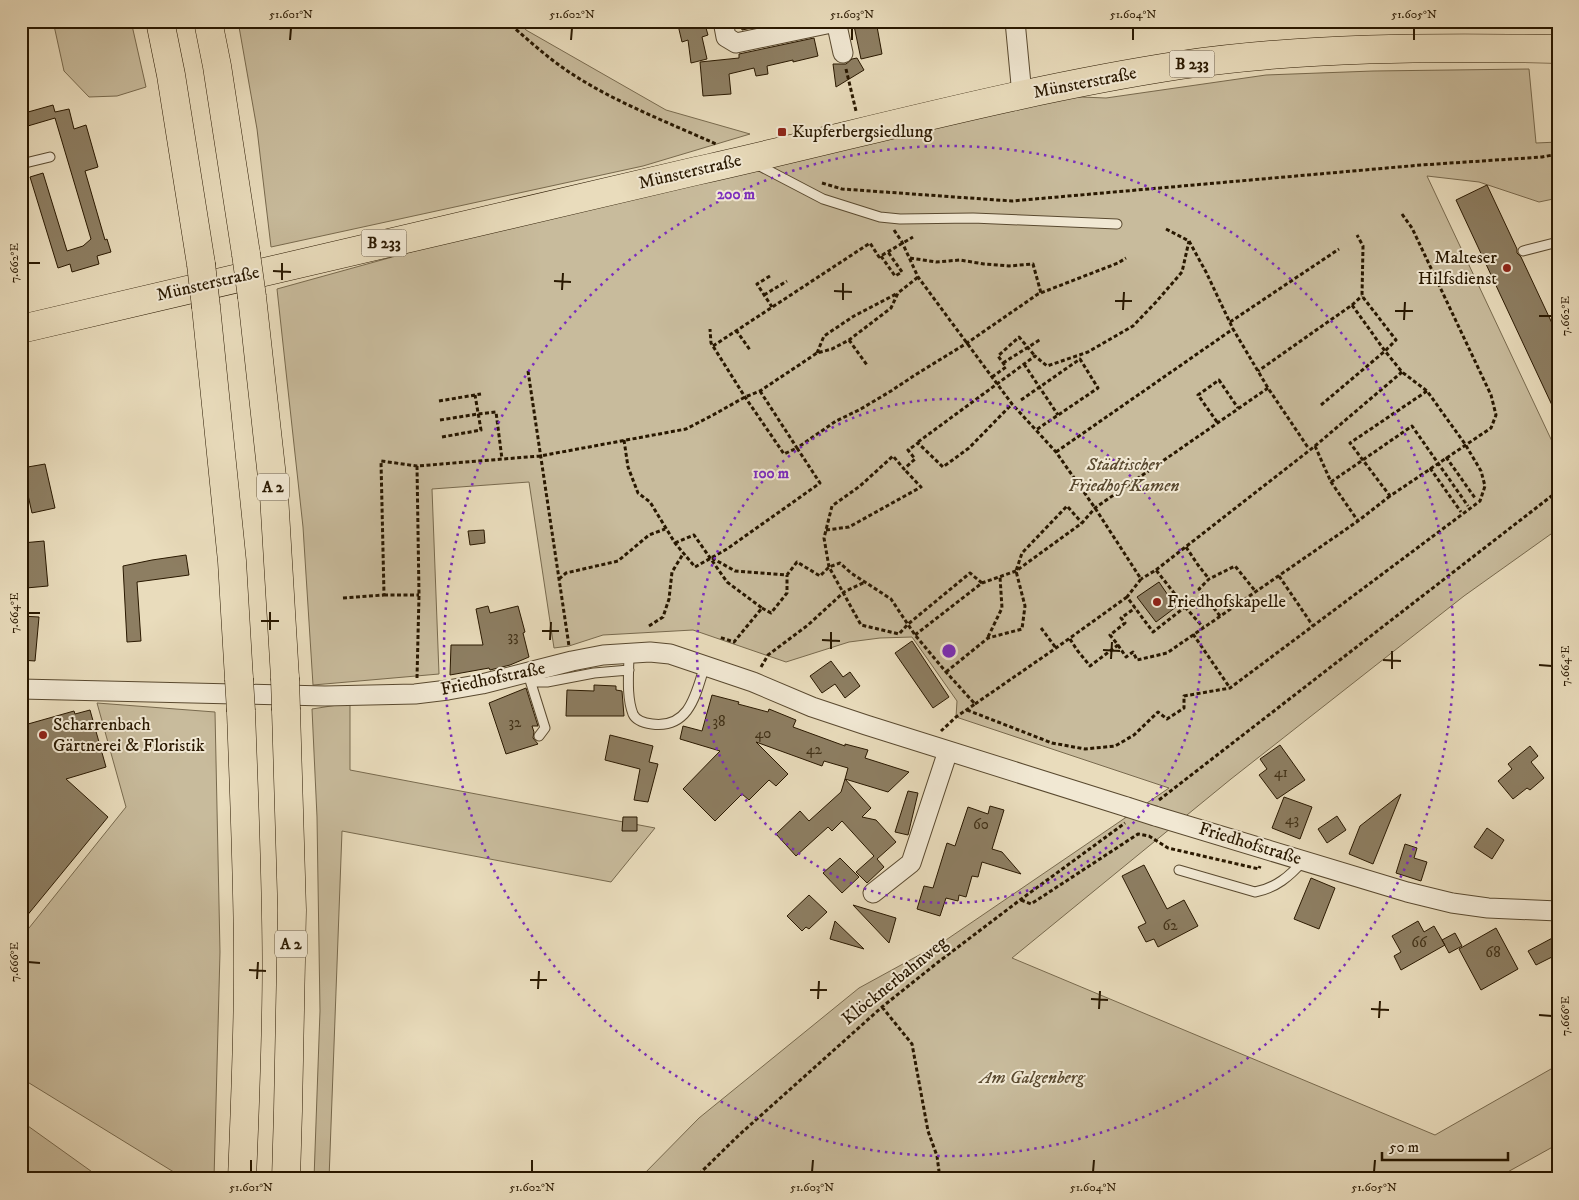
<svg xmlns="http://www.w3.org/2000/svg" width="1579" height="1200" viewBox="0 0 1579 1200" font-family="'IM FELL DW Pica',serif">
  <rect width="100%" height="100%" fill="#e9dcbc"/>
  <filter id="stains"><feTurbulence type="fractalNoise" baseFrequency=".004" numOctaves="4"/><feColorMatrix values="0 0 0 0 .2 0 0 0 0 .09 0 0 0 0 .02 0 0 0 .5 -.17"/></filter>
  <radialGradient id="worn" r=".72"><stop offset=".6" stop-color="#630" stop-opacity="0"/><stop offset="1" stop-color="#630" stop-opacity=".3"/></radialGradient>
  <path fill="#c8bb9c" stroke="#786a4e" d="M53,21H131L146,87L117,96L89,97L64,71Z
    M238,21H519L526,30L666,110L750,134L643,166L271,247L257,129Z
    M1529,69L1536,143L1558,142V198L1539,202L1479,182L1427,176L1558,454V529L1464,596L1231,779L1012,958L1435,1135L1558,1065V1144L1495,1179H639L699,1118L859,988L943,942L1169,788L956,717L957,701L912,637L880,638L849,642L786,662L693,630L603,635L569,646L554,648L529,482L432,489L439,674L313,685L303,527L277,289L652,185L1031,95L1106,98L1266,75L1373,71Z
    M97,703L215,712L220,952L214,1179H177V1174L21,1078V938L126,807Z
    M350,703V770L655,828L611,882L342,831L329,1179H314L320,1011L317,817L312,709Z
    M21,1121L102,1179H21Z"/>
  <path fill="#8d7e62" stroke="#291800" d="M677,21H704L708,35L702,37L707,59L691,63L688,40L682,42Z
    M740,21H785L742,30Z
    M853,21H876L882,54L861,59Z
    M814,38L818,56L793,62V60L767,66L768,74L756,76L754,68L729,74L731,94L703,96L700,62L739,58V54Z
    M857,58L864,70L836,87L833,64H846L852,59Z
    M53,105L55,112L69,109L74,129L86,125L98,167L85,171L105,240L107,239L111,252L97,256L99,264L72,272L70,264L58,268L30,177L43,173L67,251L83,246L91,239L55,118L21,128V114Z
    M1487,185L1517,249V253L1521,257L1558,336V418L1456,200Z
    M45,464L55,508L32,513L22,468Z
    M484,530L485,543L470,545L468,531Z
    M44,541L48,586L26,588L22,543Z
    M186,555L189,575L137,582L141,641L127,642L123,566L152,560Z
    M1159,582L1176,607L1156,622L1137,597Z
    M488,606L490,613L518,606L525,632L523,633L529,657L510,665L490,670L489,668L450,675L451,645H483L476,609Z
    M21,616L39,617L35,661L21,660Z
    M912,641L949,697L933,708L895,653Z
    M831,661L843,677L850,672L860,686L845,698L835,684L822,693L810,676Z
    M594,685L616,686V690L622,691L624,716H566L567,690L594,691Z
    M526,688L538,726H532L534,732L533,738L538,744L506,754L489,703Z
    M712,695L739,702L738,704L768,712L769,709L796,720L793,727L845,746V744L868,750L865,758L909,772L888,792L845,779L848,768L824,761L822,766L756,742L788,774L776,786L769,780L749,800L742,794L715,821L683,789L720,751L680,739L683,726L702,731Z
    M90,710L106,767L66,779L108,817L21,923V726L74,711L75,714Z
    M610,735L653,746L649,762L658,764L648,802L634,800L640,769L605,760Z
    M1280,745L1305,780L1277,799L1259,775L1267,769L1260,759Z
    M1530,746L1538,756L1531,762L1544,778L1530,790L1527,788L1513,799L1498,781L1512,769L1508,764Z
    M845,779L871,808L862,817L876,820L896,842L877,859L884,867L867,883L856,872L874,856L842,821L832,831L828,827L796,856L776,834L800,811L809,821L841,792Z
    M908,791L918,793L908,835L895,832Z
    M1401,794L1373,864L1349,854L1360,826Z
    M1284,797L1312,807L1300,839L1272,828Z
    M990,806L1004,810L992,849L1002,852L1021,874L982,862L978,877L972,876L966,897L959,895L958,901L946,898L940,916L917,909L924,886L933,888L947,843L955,846L968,807L988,814Z
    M1337,816L1346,830L1327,843L1318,829Z
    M623,817H637V831H622Z
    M1487,828L1504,840L1492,859L1474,847Z
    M1405,844L1417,848L1414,858L1427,862L1421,881L1396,873Z
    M840,858L859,877L842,893L823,873Z
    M1144,865L1167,909L1184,900L1198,926L1158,947L1154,939L1146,942L1138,927L1146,923L1122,876Z
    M1311,878L1335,888L1319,929L1294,919Z
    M809,895L827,912L809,929L806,927L802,931L787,916Z
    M853,905L896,918L889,943Z
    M835,921L864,949L830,939Z
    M1418,921L1424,932L1434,926L1445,945L1401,970L1394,956L1401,952L1392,936Z
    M1496,928L1518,969L1481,990L1459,949Z
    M1455,933L1462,946L1449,953L1442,940Z
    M1558,935V954L1536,965L1528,951Z"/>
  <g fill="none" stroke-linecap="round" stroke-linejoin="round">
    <g stroke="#59492f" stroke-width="11">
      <path id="service" d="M21,164L50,157
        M756,164L823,199L880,217L900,219L973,218L1117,224
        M1523,251L1558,242
        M629,652C629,672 626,696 633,714C636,721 645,723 652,724C690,729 696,693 705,665
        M529,677L545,728L539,736
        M531,682H547L594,673L629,670
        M1179,870L1255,892C1276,888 1290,876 1303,861"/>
    </g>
    <g stroke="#59492f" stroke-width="21">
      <path id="minor" d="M723,21L726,37L736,43L836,22
        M836,21L843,53
        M1015,21L1022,95
        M21,689L325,696L415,694L448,690L482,684L572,661L603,655L650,652L670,654L753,682L812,707L866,725L1127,807
        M1155,816L1407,892L1452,903L1488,908L1558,911
        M873,893L911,863L948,751"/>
    </g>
    <g stroke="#291800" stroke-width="29">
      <path id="primary" d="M21,329C246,275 471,222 696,171C857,135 1017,90 1181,65C1305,47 1432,47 1558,49"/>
    </g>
    <g stroke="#291800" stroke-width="29">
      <path id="motorway" d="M160,21L171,75L201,264
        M208,21L217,66L246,254
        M252,297L274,495L285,678
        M206,307L232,561L239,679
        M241,711C244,796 248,881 248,966C248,1037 245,1108 242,1179
        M286,1179L288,1111L292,910L286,710"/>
    </g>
    <path stroke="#291800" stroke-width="3" stroke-dasharray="4 2.5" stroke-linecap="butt" d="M506,21C524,36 541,52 559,65C604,98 665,121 716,144
      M846,69L856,111
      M822,183L842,189L1012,201L1421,165L1542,157L1558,154
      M1402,214L1412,228L1491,395L1496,415L1491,428L1390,496L1350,443L1427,391
      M1166,229L1189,241L1206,272L1233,329
      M894,230L902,242L918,277L1012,404L1056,452L1095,508L1141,579L1127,597L1153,632L1185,607L1156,570L1141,579
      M881,256L895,276L902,272L888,252
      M910,258L936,262L960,260L984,264L1009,266L1033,264L1041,293
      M770,276L757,284L772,307
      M764,295L787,281
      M1352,305L1362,296
      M1230,322L1339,249
      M736,330L750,350
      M849,340L867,365
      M713,346L870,243L879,257L913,237
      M817,353L824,336L854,316L898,293
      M1003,363L1041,339
      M1024,364L1058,415
      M528,371L569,646
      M992,377L1006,367L998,356L1019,337L1035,356
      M760,391L797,448L836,421L859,410L891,391L915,375L967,343L1038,294L1118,263L1126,258
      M1021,400L1080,359L1098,388L1036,430
      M439,401L481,394
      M1321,405L1385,351L1396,340L1362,296L1363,246L1357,235
      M440,420L478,414L496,412L502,459
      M1217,422L1198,395L1219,380L1238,408
      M442,437L481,430L475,395
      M624,440L628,467L638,493L650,502L675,543L695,567L727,549L820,483L797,448L784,454L745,397L711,343L710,329
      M918,442L1035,356L1047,366L1088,352L1133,326L1156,302L1182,272L1189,241
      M1315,446L1331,482L1358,521
      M1056,452L1233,329L1268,388L1309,449
      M1446,457L1475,498
      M1430,468L1461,512
      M1331,482L1412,426L1468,506
      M826,530L849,527L921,487L904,469
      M675,543L694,535L727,582L762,608L734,642L719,637
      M1186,547L1198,565L1209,579
      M712,558L735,571L787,575L797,562L820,576L829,567L840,563L851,573L891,599L915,635L946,672L975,704L956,717L941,731
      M1156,570L1315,446L1402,372
      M1279,576L1313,626
      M559,579L566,573L618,561L649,535L665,529
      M982,583L970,573L907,625L899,634L861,625L829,567L824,538L832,506L860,486L893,456L904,469L915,459L908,450L918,443L943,467L969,448L1012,404
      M384,595H419
      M343,598L384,595L381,461L417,466L540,456L686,429L713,415L745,397L760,391L817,353L832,349L849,340L891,308L898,293L918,277
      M1185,607L1203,627
      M762,608L771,613L787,593V575
      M1220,616L1199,589L1209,579L1235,566L1256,592
      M649,626L663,617L669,599L672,572L683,554
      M1041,628L1056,648
      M1193,634L1230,688
      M915,635L982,583L1016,571L1082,523L1095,508L1268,388
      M988,637L1002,608L1000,577
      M1070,639L1077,650L1090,666L1118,645L1110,635L1125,623L1121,618L1135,608
      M1118,645L1126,657L1133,652L1137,660L1167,653L1358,521L1390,496
      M761,667L768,655L808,625L844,592L865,582
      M946,672L988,638L1022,629L1025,606L1016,571L1022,553L1067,506L1082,523
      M417,678L419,595L417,466
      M975,704L1056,648L1127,597
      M967,710L1052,743L1085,749L1115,746L1134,735L1158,712L1167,719L1184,708V696L1230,688L1480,501L1485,486L1481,471L1465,444L1427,391L1402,372L1385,351L1352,305L1258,371
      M1159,800L1558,491
      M1021,900L1031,904L1138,834L1149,836L1168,848L1259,869L1260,866
      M882,1007L912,1044L928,1131L937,1156L940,1179
      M694,1179L739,1135L882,1007L937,963L1020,900L1125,823"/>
    <use href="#service" stroke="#f1e8d3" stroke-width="9"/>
    <use href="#minor" stroke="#f1e8d3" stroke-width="19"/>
    <use href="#primary" stroke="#e9dcbc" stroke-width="28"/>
    <use href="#motorway" stroke="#e9dcbc" stroke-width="28"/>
    <g stroke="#59492f" stroke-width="21" stroke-linecap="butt">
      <path id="minor-bridge" d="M1127,807L1155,816"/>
    </g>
    <g stroke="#291800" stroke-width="29" stroke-linecap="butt">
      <path id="motorway-bridge" d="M246,254L252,297
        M201,264L206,307
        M285,678L286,710
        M239,679L241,711"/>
    </g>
    <use href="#minor-bridge" stroke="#f1e8d3" stroke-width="19"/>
    <use href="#motorway-bridge" stroke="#e9dcbc" stroke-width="28"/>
  </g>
  <path fill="none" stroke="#291800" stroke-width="2" d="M290,40L291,28M571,40L572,28M852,40V28M1133,40V28M1414,40V28M28,263H40M273,271L291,272M282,280V263M554,281L571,282M562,290L563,273M834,291L852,292M843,300V283M1115,301H1132M1123,310L1124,292M1395,311H1413M1539,316H1552M1404,320L1405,302M28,613H40M261,621H279M270,630V612M542,631H559M550,640L551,622M822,640L840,641M831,649V632M1103,650L1120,651M1111,659L1112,642M1383,660L1401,661M1539,665L1552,666M1392,669V651M28,962L40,963M249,970L266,971M257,979L258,962M530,980H547M538,989L539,971M810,990H827M818,999L819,981M1091,999L1108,1000M1099,1009L1100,991M1371,1009L1389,1010M1539,1015L1552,1016M1379,1018L1380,1001M251,1172V1160M532,1172V1160M812,1172L813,1160M1093,1172L1094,1160M1374,1172L1375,1160"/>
  <g fill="none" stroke="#7b2cbf" stroke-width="2.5" stroke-dasharray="2.5 5">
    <circle cx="949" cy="651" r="252"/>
    <circle cx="949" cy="651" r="505"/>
  </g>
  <g fill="#8f2418" stroke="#f1e8d3" stroke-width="2">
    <rect x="777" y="127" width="10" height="10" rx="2.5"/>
    <circle cx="1507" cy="268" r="5"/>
    <circle cx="1157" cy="602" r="5"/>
    <circle cx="43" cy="735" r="5"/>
  </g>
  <g text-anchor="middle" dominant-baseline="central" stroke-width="4" stroke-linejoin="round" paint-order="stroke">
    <g font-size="15" fill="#423218">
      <text x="513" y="636">33</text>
      <text x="719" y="721">38</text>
      <text x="515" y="722">32</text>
      <text x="763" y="733">40</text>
      <text x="814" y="749">42</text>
      <text x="1281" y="772">41</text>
      <text x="1292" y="819">43</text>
      <text x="981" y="824">60</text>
      <text x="1170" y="925">62</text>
      <text x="1419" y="942">66</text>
      <text x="1493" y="952">68</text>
    </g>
    <g fill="#f1e8d3" stroke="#65563f" stroke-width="1">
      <rect x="1169.5" y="50.5" width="45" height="27" rx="4"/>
      <rect x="361.5" y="229.5" width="45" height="27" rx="4"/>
      <rect x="257" y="473.5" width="32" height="27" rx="4"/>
      <rect x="275" y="930.5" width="32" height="27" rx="4"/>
    </g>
    <g font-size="16" font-weight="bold" fill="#291800">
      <text x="1192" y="64">B 233</text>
      <text x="384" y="243">B 233</text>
      <text x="273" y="487">A 2</text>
      <text x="291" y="944">A 2</text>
    </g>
    <g font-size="18" fill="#291800" stroke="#f1e8d3">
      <text transform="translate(1085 83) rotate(-11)">Münsterstraße</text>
      <text transform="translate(690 172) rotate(-13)">Münsterstraße</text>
      <text transform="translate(208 284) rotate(-13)">Münsterstraße</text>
      <text transform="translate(493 679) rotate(-12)">Friedhofstraße</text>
      <text transform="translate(1250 844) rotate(17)">Friedhofstraße</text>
      <text transform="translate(895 981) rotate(-39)">Klöcknerbahnweg</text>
    </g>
    <g font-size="18" fill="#291800" stroke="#f1e8d3" text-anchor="start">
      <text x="792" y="132">Kupferbergsiedlung</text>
      <text x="1497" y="258" text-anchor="end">Malteser<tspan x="1497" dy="21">Hilfsdienst</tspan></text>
      <text x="1167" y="602">Friedhofskapelle</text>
      <text x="53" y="725">Scharrenbach<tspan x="53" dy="21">Gärtnerei &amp; Floristik</tspan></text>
    </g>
    <g font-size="18" font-style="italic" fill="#59492f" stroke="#f1e8d3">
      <text x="1124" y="465">Städtischer<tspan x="1124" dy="21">Friedhof Kamen</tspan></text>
      <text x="1032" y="1078">Am Galgenberg</text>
    </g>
  </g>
  <circle cx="949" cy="651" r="8" fill="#7b2cbf" stroke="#f1e8d3" stroke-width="2.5"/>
  <g font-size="15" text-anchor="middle" font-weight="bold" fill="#7b2cbf" stroke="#f1e8d3" stroke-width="4" stroke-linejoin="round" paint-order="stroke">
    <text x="736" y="199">200 m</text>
    <text x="771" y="478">100 m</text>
  </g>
  <rect width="1579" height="1200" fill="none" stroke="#e9dcbc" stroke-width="55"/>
  <path d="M1382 1152v8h126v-8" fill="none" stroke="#291800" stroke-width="2.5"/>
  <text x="1389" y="1152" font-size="15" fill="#291800" stroke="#f1e8d3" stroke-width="4" paint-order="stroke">50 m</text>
  <rect x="28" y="28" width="1524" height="1144" fill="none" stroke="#291800" stroke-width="2"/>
  <g font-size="12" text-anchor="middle" fill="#291800">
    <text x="291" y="18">51.601°N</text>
    <text x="572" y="18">51.602°N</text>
    <text x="852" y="18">51.603°N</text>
    <text x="1133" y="18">51.604°N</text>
    <text x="1414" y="18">51.605°N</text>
    <text transform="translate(14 263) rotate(-90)" y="4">7.662°E</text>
    <text transform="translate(1565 316) rotate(-90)" y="4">7.662°E</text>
    <text transform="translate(14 613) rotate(-90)" y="4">7.664°E</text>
    <text transform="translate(1565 666) rotate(-90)" y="4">7.664°E</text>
    <text transform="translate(14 962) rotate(-90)" y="4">7.666°E</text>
    <text transform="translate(1565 1016) rotate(-90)" y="4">7.666°E</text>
    <text x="251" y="1191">51.601°N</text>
    <text x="532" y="1191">51.602°N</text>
    <text x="812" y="1191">51.603°N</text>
    <text x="1093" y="1191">51.604°N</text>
    <text x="1374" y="1191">51.605°N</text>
  </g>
  <rect width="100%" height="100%" filter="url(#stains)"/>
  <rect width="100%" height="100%" fill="url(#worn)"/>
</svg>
